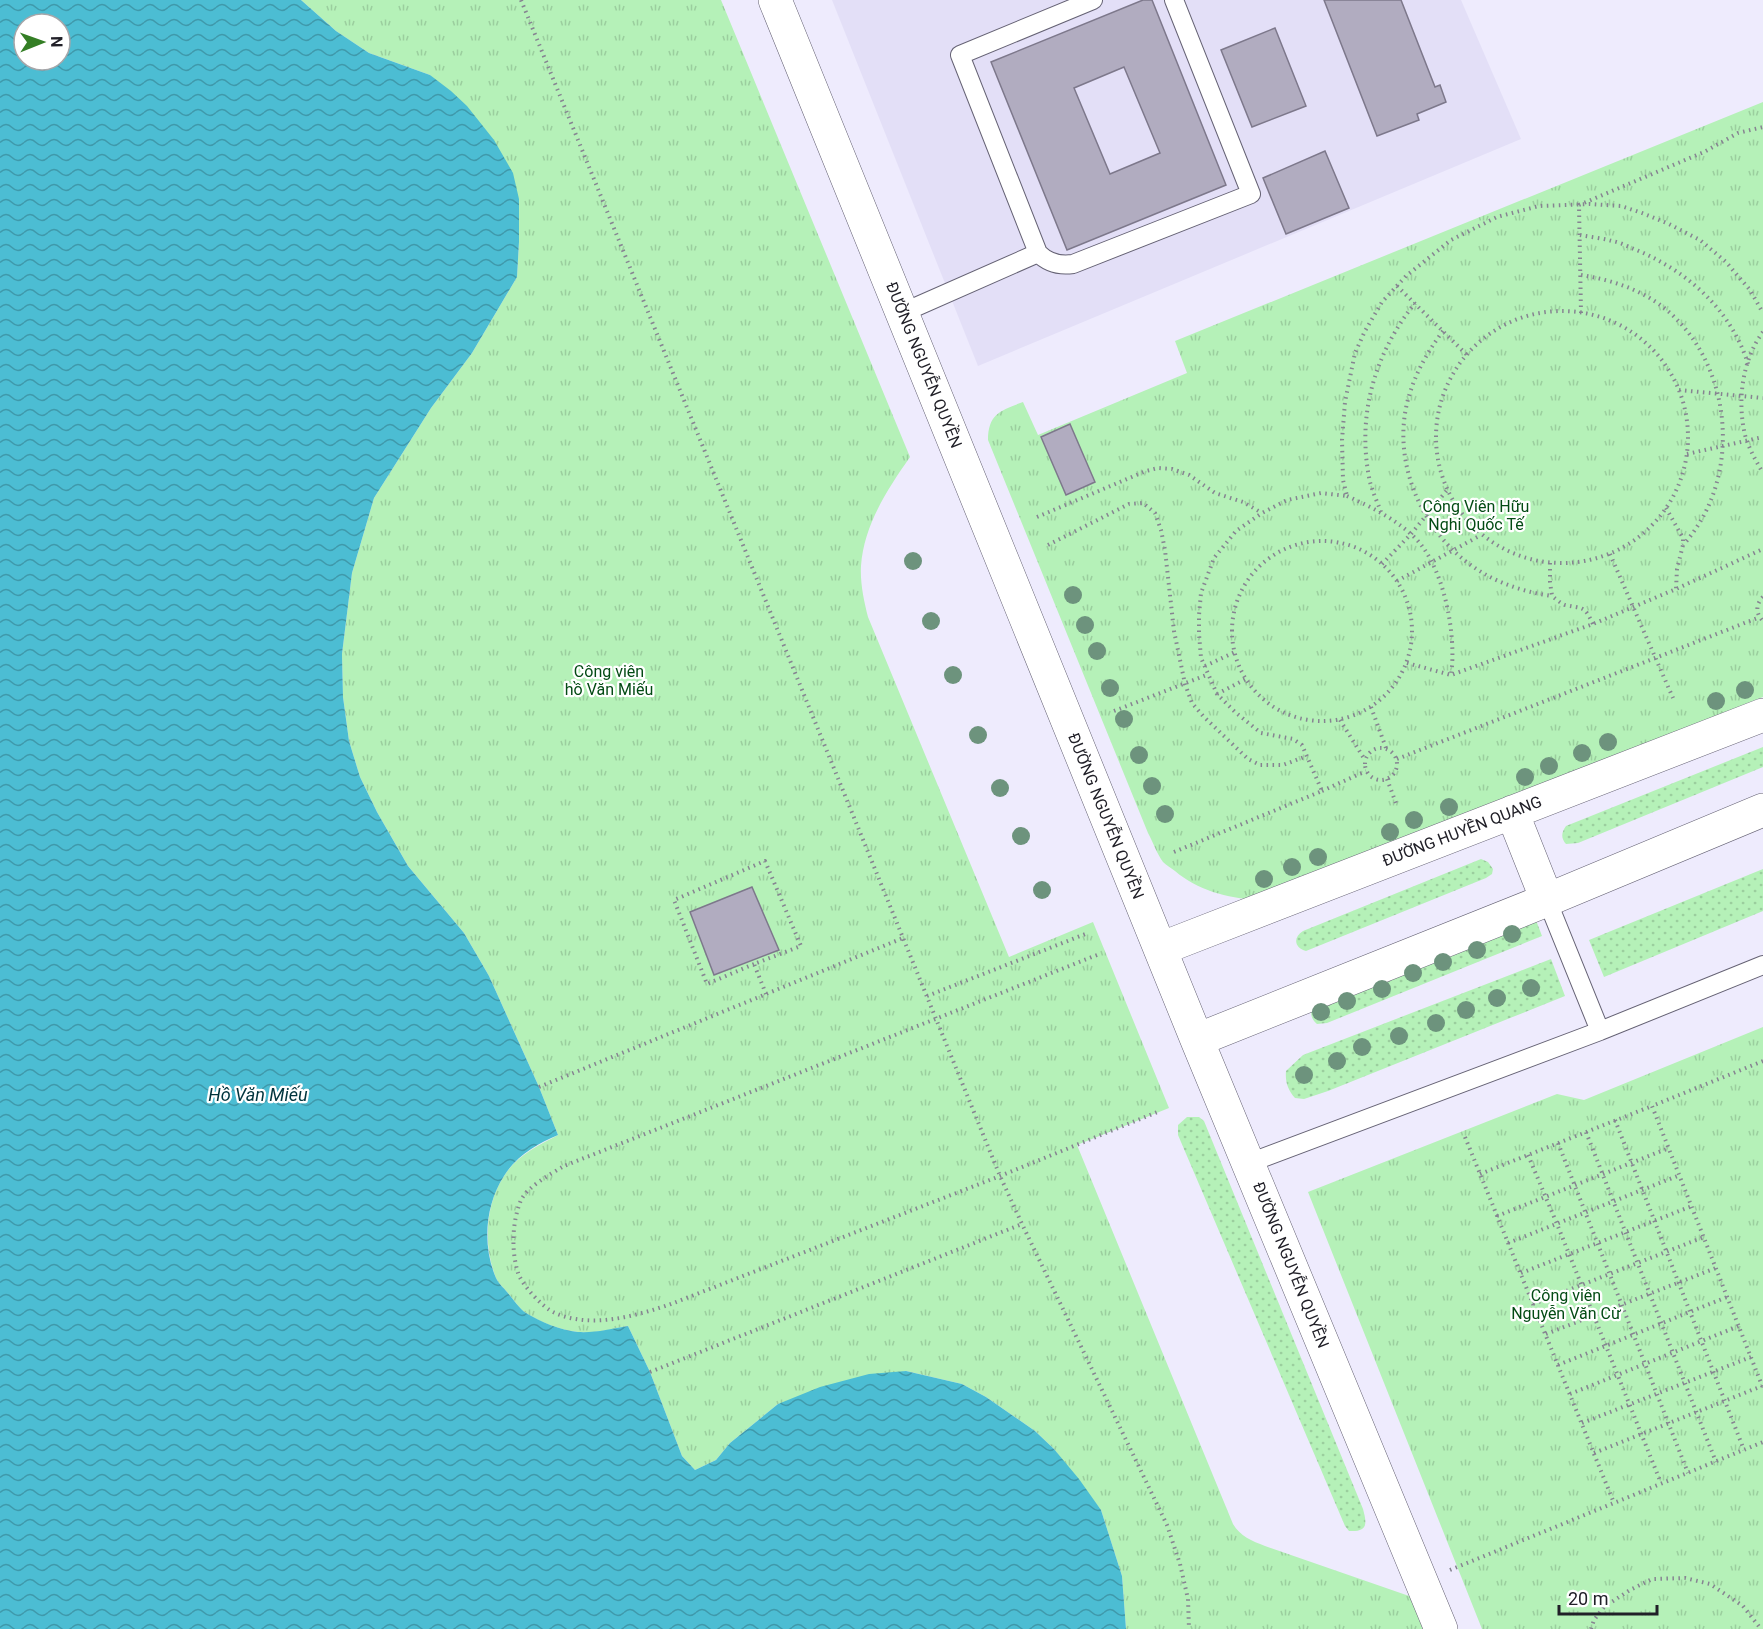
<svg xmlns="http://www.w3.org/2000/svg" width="1763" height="1629" viewBox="0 0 1763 1629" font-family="Roboto,sans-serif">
  <defs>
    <pattern id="grass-dots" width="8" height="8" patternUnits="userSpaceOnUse" patternTransform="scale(1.5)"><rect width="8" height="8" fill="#b5f1b8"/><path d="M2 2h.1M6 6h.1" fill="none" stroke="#9bce9e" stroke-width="1.8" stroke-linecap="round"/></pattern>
    <pattern id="park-tufts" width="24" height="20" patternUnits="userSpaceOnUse" patternTransform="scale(1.5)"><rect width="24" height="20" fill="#b5f1b8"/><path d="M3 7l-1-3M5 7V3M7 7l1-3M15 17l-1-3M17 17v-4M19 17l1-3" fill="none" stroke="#9bce9e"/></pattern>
    <pattern id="water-waves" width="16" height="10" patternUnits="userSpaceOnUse" patternTransform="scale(1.5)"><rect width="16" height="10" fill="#4cbdd3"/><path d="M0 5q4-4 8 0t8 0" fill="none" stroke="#3f99ab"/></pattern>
  </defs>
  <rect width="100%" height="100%" fill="#eeebfd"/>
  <path fill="#e3dff7" d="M832,0H1461L1521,139L978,366Z"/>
  <path fill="url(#grass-dots)" d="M1763,747V767L1578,843L1566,844C1561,838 1561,833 1566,826Z
    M1481,859L1488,862L1493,869L1492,874L1486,878L1306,951C1294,948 1293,937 1303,931Z
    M1763,869V911L1604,977L1589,940Z
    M1534,915L1542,936L1327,1023L1317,1024C1311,1019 1311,1015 1311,1007Z
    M1551,959L1565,996L1328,1091L1304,1099L1295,1098C1288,1090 1285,1082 1286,1071L1303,1055Z
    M1187,1117H1199L1204,1121L1363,1509C1367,1524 1368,1532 1349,1531L1345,1526L1178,1135V1125Z"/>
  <path fill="url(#park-tufts)" d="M301,0H721L910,457C887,490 864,525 861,566C860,583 864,601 868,617L1009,957L1093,922L1169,1108L1077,1145L1233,1524C1240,1536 1252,1541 1265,1546L1412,1597L1425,1629H1126L1122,1576L1101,1510L1054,1449L1035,1431L986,1397L962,1384L906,1371L778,1404L730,1443L716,1460L695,1470L682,1456L650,1372L628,1326C611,1329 595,1334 578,1332C560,1330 540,1322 526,1313C519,1308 513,1299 507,1292C504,1288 498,1283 496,1278C483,1246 485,1205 504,1176C516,1156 539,1145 558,1135L539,1087L489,976L464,933L408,866L377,812L360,777L349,741L343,697L342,654L352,573L374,498L431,408L472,353L517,277L519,242V199L430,75L369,53L336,31Z
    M1763,102V697L1257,900C1227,898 1197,890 1175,871C1171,868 1166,865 1163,862C1157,854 1153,842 1148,833L988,440C988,413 1002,410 1023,402L1038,435L1187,373L1175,341Z
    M1763,1027V1629H1482L1308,1192L1557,1094L1584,1100Z"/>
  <path fill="url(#water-waves)" fill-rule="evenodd" d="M0,0H301L336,31L369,53L430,75L451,91L467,106L494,140L513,173L519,199V242L517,277L472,353L431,408L374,498L352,573L342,654L343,697L349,741L360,777L377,812L408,866L464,933L489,976L539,1087L558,1135C538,1143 515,1157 504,1176C485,1205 482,1246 496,1278C498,1283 504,1288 507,1292C513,1299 519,1308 526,1313C541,1322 560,1330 578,1332C595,1333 611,1329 628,1326L650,1372L682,1456L695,1470L716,1460L730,1443L778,1404L820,1387L869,1374L906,1371L962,1384L986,1397L1035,1431L1054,1449L1079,1479L1101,1510L1122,1576L1126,1629H0ZM24,24H60V60H24Z"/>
  <path fill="#b1acc0" stroke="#7d788b" stroke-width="1.5" fill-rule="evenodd" d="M1143,0H1152L1226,185L1067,250L991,62ZM1124,67L1160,153L1110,174L1074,88Z
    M1324,0H1401L1435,87L1440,85L1446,102L1417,114L1419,120L1377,136Z
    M1275,28L1306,106L1252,127L1221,50Z
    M1325,151L1349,208L1286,234L1263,178Z
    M1070,424L1095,482L1066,495L1041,437Z
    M752,887L779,950L714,975L690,912Z"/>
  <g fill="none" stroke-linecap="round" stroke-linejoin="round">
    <g stroke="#656274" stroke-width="20">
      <path id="service" d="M1038,253C1048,263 1060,266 1073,264L1251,194L1174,0
        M902,313L1038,253L960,55L1093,0
        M1547,900L1600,1031
        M1249,1163L1600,1031L1763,965"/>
    </g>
    <g stroke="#656274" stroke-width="34">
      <path id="tertiary" d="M775,0L1197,1040L1441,1629
        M1512,812L1547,900
        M1160,949L1763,715
        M1197,1040L1547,900L1763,810"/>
    </g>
    <path stroke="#868491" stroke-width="4" stroke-dasharray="1.5 4.5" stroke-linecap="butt" d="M521,0L1000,1176L1022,1224L1167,1525L1180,1564L1188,1599L1189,1629
      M1580,235C1590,237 1602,238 1612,241C1619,242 1627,246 1634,249C1686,270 1731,309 1748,364
      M1581,275C1612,280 1644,290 1669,312C1734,369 1742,480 1683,545
      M1397,286L1467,355
      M1436 437a126 126 0 1 1 252 0a126 126 0 1 1-252 0Z
      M1581,313L1579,205L1704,152L1738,133L1763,127
      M1443,331C1428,351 1416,372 1409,396C1389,462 1424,539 1483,573C1503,585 1529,593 1552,596
      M1763,332C1742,360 1737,401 1745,435C1749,449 1756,461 1763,473
      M1679,390L1763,398
      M1687,454L1763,437
      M1347,496C1371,507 1394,518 1413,536C1444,564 1457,636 1451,675L1593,624L1676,589L1763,549
      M1666,508L1683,538V545L1677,569L1676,589
      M1381,512C1377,501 1371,489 1369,477C1357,414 1375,353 1415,303
      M1037,517L1146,471L1158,468L1172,469L1189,475L1215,493L1243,502L1262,513
      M1232 631a90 90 0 1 1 180 0a90 90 0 1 1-180 0Z
      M1048,545L1129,504L1143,503L1155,513L1161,530L1165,550L1174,631L1185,684L1192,703L1203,716L1248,759L1260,765H1283L1307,756
      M1610,554L1673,698
      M1550,563V582L1552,596C1556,599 1560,603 1565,605C1583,609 1584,605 1593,624
      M1382,564L1411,534L1448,489
      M1397,581L1481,535
      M1763,597C1755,605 1756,614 1763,621
      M1407,663L1451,675
      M1205,666L1235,652
      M1217,694L1246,679
      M1371,707L1386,748
      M1114,711L1209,674
      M1340,720L1365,760
      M1365 764a16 16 0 1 1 32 0a16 16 0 1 1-32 0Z
      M1397,759L1760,617
      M1387,779L1397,806
      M1322,791L1366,771
      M1174,852L1322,791L1302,745L1293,739L1261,733L1235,712L1217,694L1201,658L1199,634V615L1201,593L1214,558L1236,531L1262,513L1287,500L1321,493L1347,496L1343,480L1342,440L1345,402L1355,353L1365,331L1382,302L1406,276L1451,240L1497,217L1539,206L1590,204L1621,206L1642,213L1669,224L1700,240L1726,262L1750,290L1763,313
      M1097,955L564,1166C551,1174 528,1186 521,1200C512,1222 511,1250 518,1273C522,1285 543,1308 555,1313C591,1329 636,1316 671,1304L1000,1176L1160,1111
      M754,964L707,984L674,900L765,861L801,946L754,964L766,994
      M927,996L1088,933
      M1763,1061L1652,1106L1763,1388
      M539,1087L903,938
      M1615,1120L1744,1450
      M1586,1132L1716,1462
      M1465,1137L1614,1503
      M1558,1143L1688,1473
      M1528,1155L1557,1224L1661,1483
      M1480,1174L1652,1106
      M1497,1216L1669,1148
      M1508,1243L1680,1175
      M1521,1273L1692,1206
      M1533,1304L1704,1237
      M1546,1334L1716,1268
      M1558,1365L1727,1297
      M650,1372L1022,1224
      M1570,1394L1739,1326
      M1582,1423L1751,1357
      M1594,1453L1762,1386
      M1450,1570L1763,1442
      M1591,1629L1594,1620L1604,1607L1630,1590L1652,1579L1685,1578L1710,1584L1743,1606L1761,1629"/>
    <use href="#service" stroke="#fff" stroke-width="18"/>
    <use href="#tertiary" stroke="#fff" stroke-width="33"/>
  </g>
  <g fill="#6d937d">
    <circle cx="913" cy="561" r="9"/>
    <circle cx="1073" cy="595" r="9"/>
    <circle cx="931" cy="621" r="9"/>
    <circle cx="1085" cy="625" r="9"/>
    <circle cx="1097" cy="651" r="9"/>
    <circle cx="953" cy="675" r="9"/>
    <circle cx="1110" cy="688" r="9"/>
    <circle cx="1745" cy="690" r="9"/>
    <circle cx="1716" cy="701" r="9"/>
    <circle cx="1124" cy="719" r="9"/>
    <circle cx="978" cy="735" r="9"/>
    <circle cx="1608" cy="742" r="9"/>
    <circle cx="1582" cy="753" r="9"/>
    <circle cx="1139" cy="755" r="9"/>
    <circle cx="1549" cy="766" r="9"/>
    <circle cx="1525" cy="777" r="9"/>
    <circle cx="1152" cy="786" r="9"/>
    <circle cx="1000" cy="788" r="9"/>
    <circle cx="1449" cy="807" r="9"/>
    <circle cx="1165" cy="814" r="9"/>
    <circle cx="1414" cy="820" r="9"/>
    <circle cx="1390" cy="832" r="9"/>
    <circle cx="1021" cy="836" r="9"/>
    <circle cx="1318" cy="857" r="9"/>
    <circle cx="1292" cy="867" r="9"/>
    <circle cx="1264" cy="879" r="9"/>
    <circle cx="1042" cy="890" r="9"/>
    <circle cx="1512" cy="934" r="9"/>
    <circle cx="1477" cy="950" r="9"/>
    <circle cx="1443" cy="962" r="9"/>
    <circle cx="1413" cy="973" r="9"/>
    <circle cx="1531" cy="988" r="9"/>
    <circle cx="1382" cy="989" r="9"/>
    <circle cx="1497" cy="998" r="9"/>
    <circle cx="1347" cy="1001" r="9"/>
    <circle cx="1466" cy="1010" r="9"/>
    <circle cx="1321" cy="1012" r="9"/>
    <circle cx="1436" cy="1023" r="9"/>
    <circle cx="1399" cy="1036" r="9"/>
    <circle cx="1362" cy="1047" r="9"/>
    <circle cx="1337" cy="1061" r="9"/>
    <circle cx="1304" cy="1075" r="9"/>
  </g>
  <g text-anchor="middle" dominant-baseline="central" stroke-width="4.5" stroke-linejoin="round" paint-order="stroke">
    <g font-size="16" fill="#212028" stroke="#fff">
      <text transform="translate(924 365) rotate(68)">ĐƯỜNG NGUYỄN QUYỀN</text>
      <text transform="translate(1106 816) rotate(68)">ĐƯỜNG NGUYỄN QUYỀN</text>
      <text transform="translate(1462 831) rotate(-21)">ĐƯỜNG HUYỀN QUANG</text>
      <text transform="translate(1291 1265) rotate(68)">ĐƯỜNG NGUYỄN QUYỀN</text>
    </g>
    <g font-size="16" fill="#034b14" stroke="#fff">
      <text x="1476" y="506">Công Viên Hữu<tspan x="1476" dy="18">Nghị Quốc Tế</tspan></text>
      <text x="609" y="671">Công viên<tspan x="609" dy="18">hồ Văn Miếu</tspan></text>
      <text x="1566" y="1295">Công viên<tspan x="1566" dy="18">Nguyễn Văn Cừ</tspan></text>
    </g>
    <g font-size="18" font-style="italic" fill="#00343d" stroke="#fff">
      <text x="258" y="1094">Hồ Văn Miếu</text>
    </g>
  </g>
  <g transform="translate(42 42) rotate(89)"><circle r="28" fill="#ffffff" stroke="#a6a6a9" stroke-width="1.5"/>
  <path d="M0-4.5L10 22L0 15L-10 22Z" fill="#347e25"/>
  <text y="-9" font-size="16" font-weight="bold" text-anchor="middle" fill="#212028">N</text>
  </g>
  <path d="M1559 1605v9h98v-9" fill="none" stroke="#212028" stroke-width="3"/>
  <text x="1568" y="1605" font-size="18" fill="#212028" stroke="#ffffff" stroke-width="4.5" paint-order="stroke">20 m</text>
</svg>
